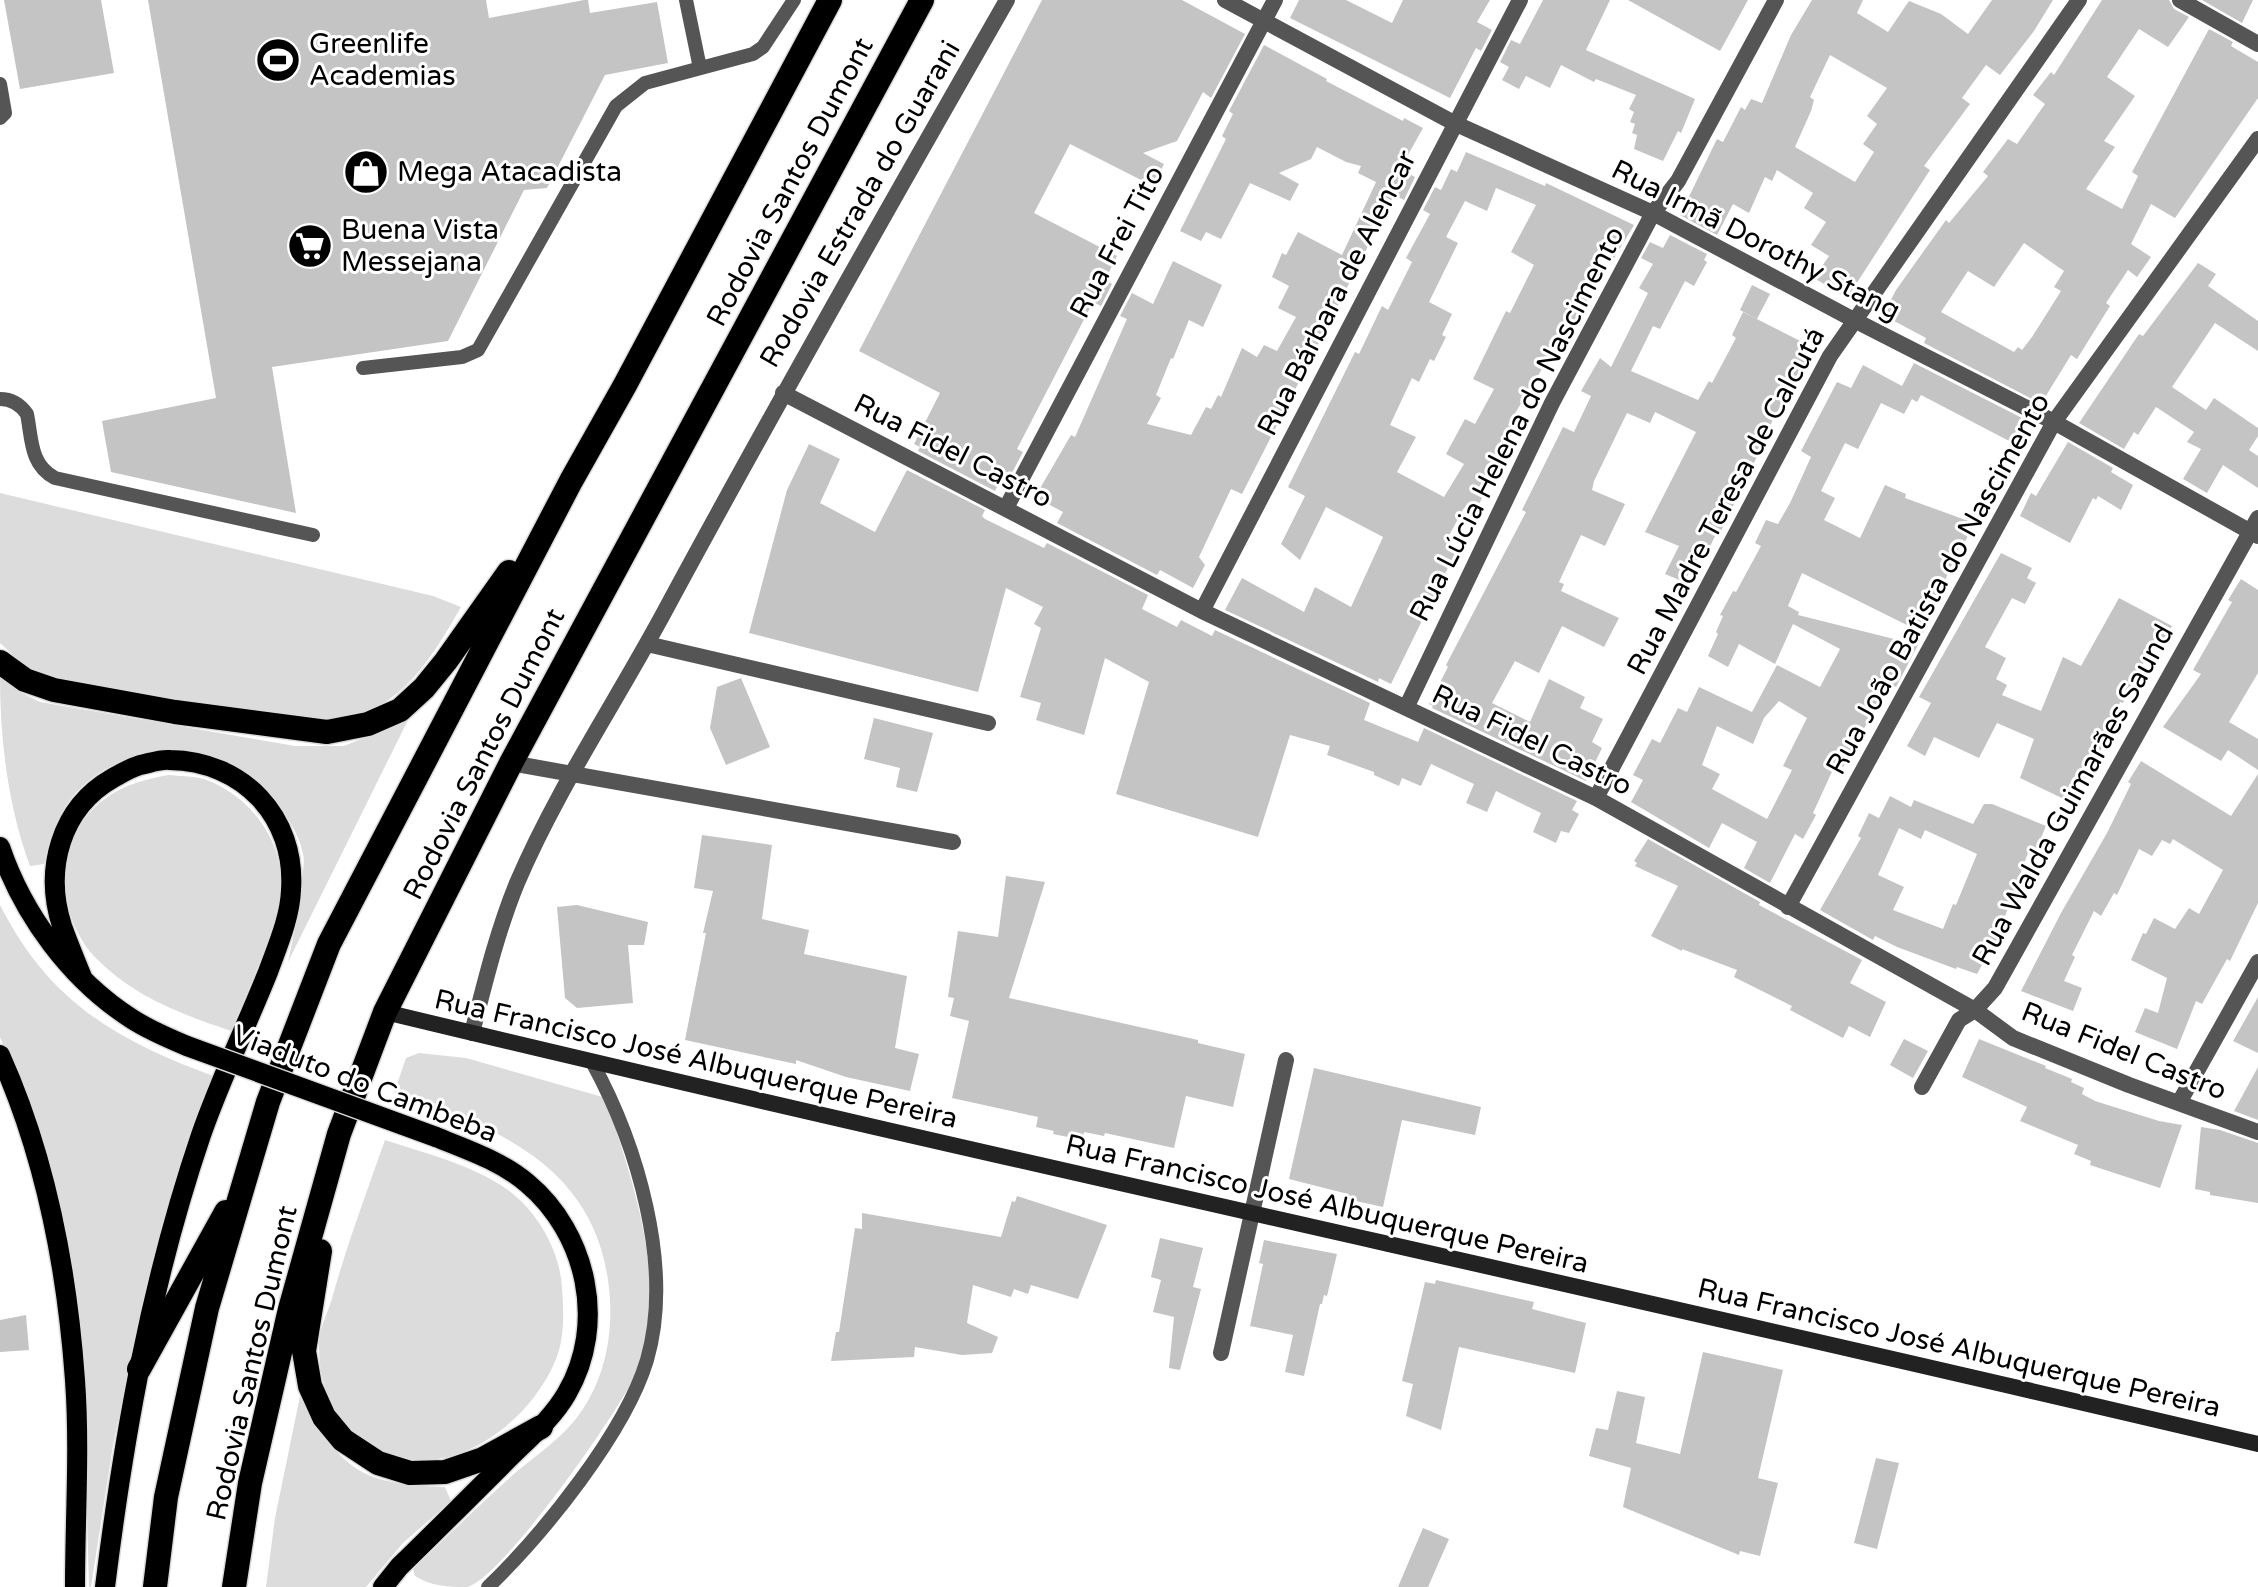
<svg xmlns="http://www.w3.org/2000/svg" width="2258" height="1587" viewBox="0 0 2258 1587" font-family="'Varela Round',sans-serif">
  <rect width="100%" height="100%" fill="#fff"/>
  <path fill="#dcdcdc" d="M0,493L433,596L461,607C434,654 408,699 353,718C319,730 255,714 220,708C163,699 107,689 50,680L35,675L0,643Z
    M0,677L20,692L40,702L295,746H344L408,720L288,962C294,934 300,907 302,878C303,870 305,861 303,854C299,832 284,812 271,795C220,735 123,737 72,797C56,817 49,840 44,864L30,866C8,806 0,741 0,677Z
    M168,775C179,776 193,776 204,779C248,794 283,839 281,886C279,926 246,993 231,1031C182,1014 136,998 98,960C54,918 53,835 106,798C125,784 144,780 168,775Z
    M0,905C50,1003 116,1040 216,1077L163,1229L133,1349L113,1445L91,1587H89L83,1367L73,1268L49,1164L0,1037Z
    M419,1053L466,1058L606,1098C629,1172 656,1244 649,1323C648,1336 646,1352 641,1364C625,1404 504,1577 467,1587C449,1587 430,1586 415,1576L413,1569C447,1537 480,1504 515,1473C534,1457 559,1440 575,1420C602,1386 612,1344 610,1301C603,1170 502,1128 394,1093L406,1058Z
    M385,1140C426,1154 472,1164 508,1190C538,1212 560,1251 562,1288C564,1314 565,1342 553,1366C519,1438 426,1495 356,1435C331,1414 319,1381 319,1348C318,1333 326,1316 331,1302C346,1247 366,1194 385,1140Z
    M300,1396C315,1427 341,1467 376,1478C398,1485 422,1486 445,1487L451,1501L403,1543L366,1587H266L275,1518Z"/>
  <path fill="#c4c4c4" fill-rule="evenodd" d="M4,0H101L114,73L20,89Z
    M148,0H486L489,18L584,0H588L590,13L657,2L668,63L605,75L547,188L524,190L448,341L272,367L296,513L111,472L102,421L216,398Z
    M1042,0H1182L1245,34L1211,98L1203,92L1177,141L1143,153L1164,164L1153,186L1070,144L1034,213L1117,256L1105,280L1112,284L1101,306L1093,302L1017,449L1023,452L1007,482L1001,479L995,491L918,451L920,447L914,444L940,393L859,351Z
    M1299,0H1346L1392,23L1403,0H1490L1477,22L1492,30L1481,51L1476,48L1450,98L1290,18Z
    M1543,0H1610L1586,50L1695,99L1681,133L1678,131L1663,161L1634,149L1637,135L1632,133L1635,124L1630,122L1634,112L1629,109L1636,95L1596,79L1594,82L1561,65L1550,88L1526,76L1519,89L1502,80L1509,67L1500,62L1511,40L1520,44Z
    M1628,0H1748L1720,51Z
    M1812,0H1863L1857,13L1888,32L1909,1L1941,14L1968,34L1992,0H2053L2034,31L2000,75L1986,65L1962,98L1970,104L1924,166L1930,170L1847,298L1814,278L1829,256L1811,245L1826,222L1804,208L1813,193L1777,170L1772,181L1765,177L1749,213L1733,204L1717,235L1680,215L1717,139L1723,142L1741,107L1745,110L1751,99L1762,103L1791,35ZM1830,55L1887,88L1867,116L1877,124L1863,144L1874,152L1855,182L1795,147L1811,111L1814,100L1810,97Z
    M2102,0H2169L2174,9L2189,17L2168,47L2139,29L2107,77L2135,96L2104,141L2115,147L2086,189L2122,209L2138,176L2132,172L2209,29L2233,42L2231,46L2258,62V98L2175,218L2151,204L2131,244L2151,257L2137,277L2128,270L2106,303L2110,306L2077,359L2071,355L2044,399L2039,396L2036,401L1924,343L1926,338L1883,315L1896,290L1946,220L1949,223L1988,176L1983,172L2008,139L2017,144L2045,104L2033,95L2051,72L2054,75ZM2024,243L2064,271L2054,287L2061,291L2032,337L2022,350L2018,347L2014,352L1941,312L1968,271L1994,287Z
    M2202,0H2253L2242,23Z
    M1264,45L1327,79L1326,81L1403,121L1404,118L1423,128L1400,169L1415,177L1404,200L1394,195L1242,494L1231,489L1199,557L1205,565L1193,588L1160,570L1157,575L1057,523L1063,512L1035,497L1071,435L1075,437L1127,319L1120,316L1132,293L1153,304L1173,261L1222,285L1203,327L1189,320L1173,359L1171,358L1156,395L1161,398L1147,424L1191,435L1206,407L1211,409L1218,395L1221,397L1242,348L1257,357L1264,345L1277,351L1296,317L1278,308L1289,286L1272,277L1282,253L1286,255L1298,232L1342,255L1376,182L1358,173L1361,166L1346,162L1317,147L1311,159L1279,173L1299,184L1290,201L1250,183L1221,239L1206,232L1201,241L1180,231L1226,139L1222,136L1233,114L1229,111Z
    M1466,152L1545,186L1546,183L1634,225L1613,260L1602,255L1582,292L1590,296L1555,362L1548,359L1508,425L1515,428L1510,438L1512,439L1474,514L1464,508L1446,541L1458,547L1391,684L1379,678L1378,682L1225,610L1242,578L1304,612L1315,587L1351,607L1383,537L1326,507L1300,560L1281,544L1305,496L1288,487L1355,352L1359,354L1382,306L1388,310L1412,262L1406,258L1430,214L1423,210L1435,187L1441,190L1451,169L1457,172ZM1496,188L1536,205L1511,252L1534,265L1510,313L1506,311L1473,379L1494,389L1475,424L1465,419L1446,454L1464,464L1444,497L1397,472L1416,437L1390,425L1412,378L1419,382L1430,359L1434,361L1446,337L1442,335L1452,314L1429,302L1458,243L1446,237L1465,201L1487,211Z
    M1670,235L1707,254L1704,260L1707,262L1694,286L1685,281L1660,329L1653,326L1631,371L1698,400L1709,381L1712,383L1736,338L1732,335L1743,312L1812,347L1766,433L1768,434L1721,531L1718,530L1704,559L1699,556L1684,582L1665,574L1679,546L1645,532L1696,432L1655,412L1650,423L1627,413L1594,481L1592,490L1625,504L1605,546L1581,535L1559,582L1564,584L1561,591L1619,618L1604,647L1562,626L1539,673L1515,661L1492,703L1530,722L1549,679L1585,697L1580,708L1603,719L1592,742L1602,748L1586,781L1432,708L1433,706L1429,704L1448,667L1446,665L1526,512L1522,510L1563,427L1574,432L1591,396L1581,391L1600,358L1611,367L1648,293L1639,288L1653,264L1641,258L1650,242L1663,248Z
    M2198,263L2216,274L2208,286L2258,321V351L2215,323L2172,387L2206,410L2214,398L2258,428V436L2249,450L2258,456V488L2223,465L2207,493L2183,479L2201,449L2187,442L2194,432L2156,407L2138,435L2134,432L2124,449L2079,423L2139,334L2143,336Z
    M1752,285L1770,294L1757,319L1740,310Z
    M1914,363L2026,420L2013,443L1921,395L1917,402L1912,399L1904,414L1881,403L1858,449L1845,443L1821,491L1835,498L1824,520L1860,538L1885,485L1906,494L1905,498L1974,523L1963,546L1960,545L1923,633L1802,573L1788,606L1799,612L1798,615L1918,645L1896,687L1889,683L1843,767L1836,763L1813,813L1816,815L1803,839L1795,834L1770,883L1744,868L1757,842L1722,823L1709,848L1631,802L1643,780L1633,775L1652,739L1660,743L1678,708L1687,712L1699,687L1752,712L1777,665L1820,687L1840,649L1793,624L1775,664L1739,644L1728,667L1708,656L1718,634L1716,632L1723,616L1720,615L1733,591L1736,592L1761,546L1755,543L1766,520L1778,524L1790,503L1811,457L1801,451L1837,382L1851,388L1863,365L1902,386ZM1779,701L1807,718L1783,766L1792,770L1767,819L1712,789L1720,774L1702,765L1717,726L1753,744L1764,718Z
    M2068,442L2113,468L2111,472L2133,485L2121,510L2098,496L2096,500L2093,498L2070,543L2020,516L2031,493L2036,496Z
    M809,444L840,459L820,503L875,532L907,470L985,510L982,516L985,519L1044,548L1047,543L1148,595L1142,609L1177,627L1181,620L1212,636L1215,630L1370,703L1364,720L1418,742L1424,728L1577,801L1572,810L1579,814L1569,833L1561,831L1556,843L1533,832L1541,813L1496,791L1487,812L1466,803L1474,784L1431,764L1421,786L1402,778L1399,786L1374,775V772L1327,755L1330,746L1290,735L1258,837L1116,794L1149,682L1105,658L1084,735L1036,720L1041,703L1020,697L1041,628L1034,624L1043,607L1006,588L978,692L749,633L787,490Z
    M2001,553L2032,568L2027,578L2036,583L2025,604L2012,598L1985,647L2006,658L1996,679L2007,685L2002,695L2041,711L2063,657L2081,666L2119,598L2172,626L2158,649L2152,646L2123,703L2120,702L2116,713L2113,712L2106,738L2088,779L2076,774L2066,800L2020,778L2034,739L1997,723L1979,758L1934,737L1925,756L1907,746L1931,703L1919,697Z
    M2241,579L2258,590V673L2229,722L2258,739V770L2228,750L2221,761L2163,727L2201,674L2193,670L2232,602L2228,600Z
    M741,678L770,747L726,765L710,728L717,687Z
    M874,718L933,733L917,792L896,787L900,768L864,759Z
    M2141,761L2231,816L2258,774V903L2230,961L2227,959L2202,1004L2196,1001L2177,1049L2135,1032L2145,1008L2158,1013L2167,978L2131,960L2143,933L2146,934L2154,918L2175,929L2189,908L2199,914L2223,870L2173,839L2170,844L2162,840L2152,856L2139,849L2117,895L2114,893L2101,916L2094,911L2072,955L2075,957L2064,981L2082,988L2073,1011L2021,991L2061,913L2107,833L2131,784L2128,782Z
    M1890,796L1911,807L1914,800L1973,824L1984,804H1992L2046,826L2036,850L2030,847L1991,955L1988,954L1977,974L1957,967L1956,969L1897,947L1875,936L1873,940L1820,910L1861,838L1858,836L1869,813L1879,818ZM1899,828L1921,839L1925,830L1977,854L1956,905L1953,904L1943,929L1893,910L1904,887L1878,875Z
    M702,835L772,845L762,919L809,930L804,954L907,976L895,1048L919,1054L910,1091L846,1077L796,1060V1064L685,1040L706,933H703L713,891L694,888Z
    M1648,839L1760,902L1759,905L1862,960L1850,983L1886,1002L1870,1037L1849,1026L1843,1038L1790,1010L1792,1006L1734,977L1737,970L1682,949V951L1651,936L1678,886L1635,866L1637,863L1634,861Z
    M1006,876L1045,882L1009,998L1198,1040V1043L1245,1054L1233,1107L1186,1096L1174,1148L1105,1133L1104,1136L1084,1132L1083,1140L1053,1134L1054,1131L1036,1127L1038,1117L952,1098L969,1021L950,1016L954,998L948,997L958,931L998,937Z
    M577,905L648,922L644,945H628L633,1003L577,1008L565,998L557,907Z
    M2258,997V1053L2233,1041Z
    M1904,1039L1928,1051L1913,1078L1890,1065Z
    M1979,1039L2046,1066L2045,1068L2072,1079L2071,1082L2084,1088L2082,1094L2095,1101L2159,1121L2182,1125L2160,1188L2090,1165L2091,1161L2074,1154L2078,1145L2020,1121L2027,1107L1962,1077Z
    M2258,1067V1120L2234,1111Z
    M1314,1068L1481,1107L1475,1135L1402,1120L1383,1207L1347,1199L1348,1194L1289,1179Z
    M2201,1127L2220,1130L2258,1143V1203L2210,1195V1192L2195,1189Z
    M1017,1196L1107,1225L1078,1299L1031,1285L1028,1294L1014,1289L1011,1297L973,1285L967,1323L998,1337L992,1353L962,1355L915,1347L914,1357L831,1361L836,1332H839L855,1228L862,1229V1213L1001,1237L1012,1201L1015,1202Z
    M1160,1238L1203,1248L1193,1287L1201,1289L1180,1370L1169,1368L1174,1317L1153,1312L1161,1280L1151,1277Z
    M1264,1240L1337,1254L1327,1296L1324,1295L1322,1304H1320L1304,1376L1285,1372L1293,1335L1250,1326L1263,1264L1259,1263Z
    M1436,1280L1534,1302L1532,1309L1586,1323L1575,1373L1459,1347L1441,1430L1406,1416L1413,1384L1402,1381L1425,1282L1435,1284Z
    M26,1315L29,1350L0,1352V1320Z
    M1703,1352L1783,1370L1758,1478L1778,1483L1760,1556L1740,1551L1739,1555L1623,1507L1631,1468L1589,1456L1596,1428L1608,1430L1617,1391L1645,1397L1636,1443L1680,1454Z
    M1876,1458L1899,1463L1877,1549L1854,1543Z
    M1423,1528L1449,1539L1428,1587H1398Z"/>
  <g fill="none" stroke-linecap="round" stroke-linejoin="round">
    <g stroke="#dbdbdb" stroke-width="23">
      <path id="primary" d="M0,847C23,915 71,980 132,1019C149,1030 168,1038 187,1046
        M82,977C75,960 68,943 62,926C44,870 60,808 113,778C122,773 130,768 140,765C150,763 160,759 170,760C243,761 296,817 291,890C290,918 277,947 268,972C246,1027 220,1080 201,1135C151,1282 124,1434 105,1587
        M0,1055C46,1157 67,1268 75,1380C80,1448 75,1518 75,1587
        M383,1587L399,1567C435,1532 471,1496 507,1460C527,1440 553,1418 567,1393C607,1324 587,1233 527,1183C501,1161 468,1150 436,1137"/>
    </g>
    <g stroke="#dbdbdb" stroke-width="27">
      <path id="highway" d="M0,662L25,680L54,690L175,712L327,732L368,724L400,710L424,688L446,661L509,572
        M320,1251L304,1351L310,1386L324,1417L343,1440L378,1463L410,1473L445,1472L483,1459L541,1427
        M139,1369L226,1212
        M155,1587L166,1497L207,1308L268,1102L329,944L571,481L625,385L830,0
        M234,1587L250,1483L290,1309L339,1134L385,1012L511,763L922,0"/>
    </g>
    <path stroke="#555" stroke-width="14" d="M686,0L700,68
      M0,84L5,113L0,118
      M363,368L462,357L478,350L616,106L645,83L753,54L763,47L794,0
      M0,399C12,399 20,404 27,414C32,439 30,465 55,478L313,535
      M488,1587C543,1534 625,1433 647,1360C674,1267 637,1144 592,1062"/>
    <path stroke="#555" stroke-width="16" d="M1225,0L1454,123L1653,213L1854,320L2054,422L2258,536
      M2180,0L2258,44
      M783,393L1202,611L1596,798L1975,1010L2013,1038L2129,1085L2258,1132
      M1006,508L1275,0
      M1202,611L1520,0
      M647,644L988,723
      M1406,708L1552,403L1653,213L1678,181L1776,0
      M511,763L953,842
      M1596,798L1830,356L2079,0
      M1788,907L2054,422L2258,139
      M472,1033C485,982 497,932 517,883C558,787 618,699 667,607C777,403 892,201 1007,0
      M1922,1087L1959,1020L1975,1010L1995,988L2258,518
      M2180,1101L2258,962
      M1221,1353L1286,1060"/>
    <path stroke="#222" stroke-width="16" d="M385,1012C1008,1162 1634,1296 2258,1444"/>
    <use href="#primary" stroke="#000" stroke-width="20"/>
    <use href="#highway" stroke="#000" stroke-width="24"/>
    <g stroke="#dbdbdb" stroke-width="23" stroke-linecap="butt">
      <path id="primary-bridge" d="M187,1046L436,1137"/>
    </g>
    <use href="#primary-bridge" stroke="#000" stroke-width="20"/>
  </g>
  <defs>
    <g id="stadium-disc" transform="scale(2.3)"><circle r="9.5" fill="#000" stroke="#fff"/><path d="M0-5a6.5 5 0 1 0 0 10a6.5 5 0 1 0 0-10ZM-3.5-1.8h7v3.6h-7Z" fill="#fff"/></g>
    <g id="shop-disc" transform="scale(2.3)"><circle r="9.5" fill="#000" stroke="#fff"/><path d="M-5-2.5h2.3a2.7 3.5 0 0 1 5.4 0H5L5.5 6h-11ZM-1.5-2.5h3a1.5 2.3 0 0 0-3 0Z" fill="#fff"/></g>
    <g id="supermarket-disc" transform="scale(2.3)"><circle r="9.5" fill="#000" stroke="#fff"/><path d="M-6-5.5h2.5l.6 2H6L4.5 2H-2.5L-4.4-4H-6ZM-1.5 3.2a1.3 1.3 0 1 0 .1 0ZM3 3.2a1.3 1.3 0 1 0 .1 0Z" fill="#fff"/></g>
  </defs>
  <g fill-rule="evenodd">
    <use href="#stadium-disc" x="278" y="60"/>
    <use href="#shop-disc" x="366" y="172"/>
    <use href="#supermarket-disc" x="310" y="246"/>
  </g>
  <g text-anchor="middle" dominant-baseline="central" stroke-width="6" stroke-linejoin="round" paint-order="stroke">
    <g font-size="28" fill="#000" stroke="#fff" text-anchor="start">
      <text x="309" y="44">Greenlife<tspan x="309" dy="32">Academias</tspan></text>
      <text x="397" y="172">Mega Atacadista</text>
      <text x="341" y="230">Buena Vista<tspan x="341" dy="32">Messejana</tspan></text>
    </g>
    <g font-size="28" fill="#000" stroke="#fff">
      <text transform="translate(790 182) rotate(-62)">Rodovia Santos Dumont</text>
      <text transform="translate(860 204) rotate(-60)">Rodovia Estrada do Guarani</text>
      <text transform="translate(1756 240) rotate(27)">Rua Irmã Dorothy Stang</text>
      <text transform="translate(1117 242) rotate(-62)">Rua Frei Tito</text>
      <text transform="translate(1337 293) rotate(-63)">Rua Bárbara de Alencar</text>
      <text transform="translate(1517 424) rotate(-63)">Rua Lúcia Helena do Nascimento</text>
      <text transform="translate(953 451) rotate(27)">Rua Fidel Castro</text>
      <text transform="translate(1726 501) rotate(-62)">Rua Madre Teresa de Calcutá</text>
      <text transform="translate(1938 584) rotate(-61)">Rua João Batista do Nascimento</text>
      <text transform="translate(1532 740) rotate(26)">Rua Fidel Castro</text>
      <text transform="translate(484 754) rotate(-63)">Rodovia Santos Dumont</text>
      <text transform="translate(2073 795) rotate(-61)">Rua Walda Guimarães Saund</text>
      <text transform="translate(2124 1051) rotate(22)">Rua Fidel Castro</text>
      <text transform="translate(696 1059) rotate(13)">Rua Francisco José Albuquerque Pereira</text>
      <text transform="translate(365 1084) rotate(21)">Viaduto do Cambeba</text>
      <text transform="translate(1327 1204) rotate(13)">Rua Francisco José Albuquerque Pereira</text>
      <text transform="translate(1959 1348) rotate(13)">Rua Francisco José Albuquerque Pereira</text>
      <text transform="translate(252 1363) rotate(-77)">Rodovia Santos Dumont</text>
    </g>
  </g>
</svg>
